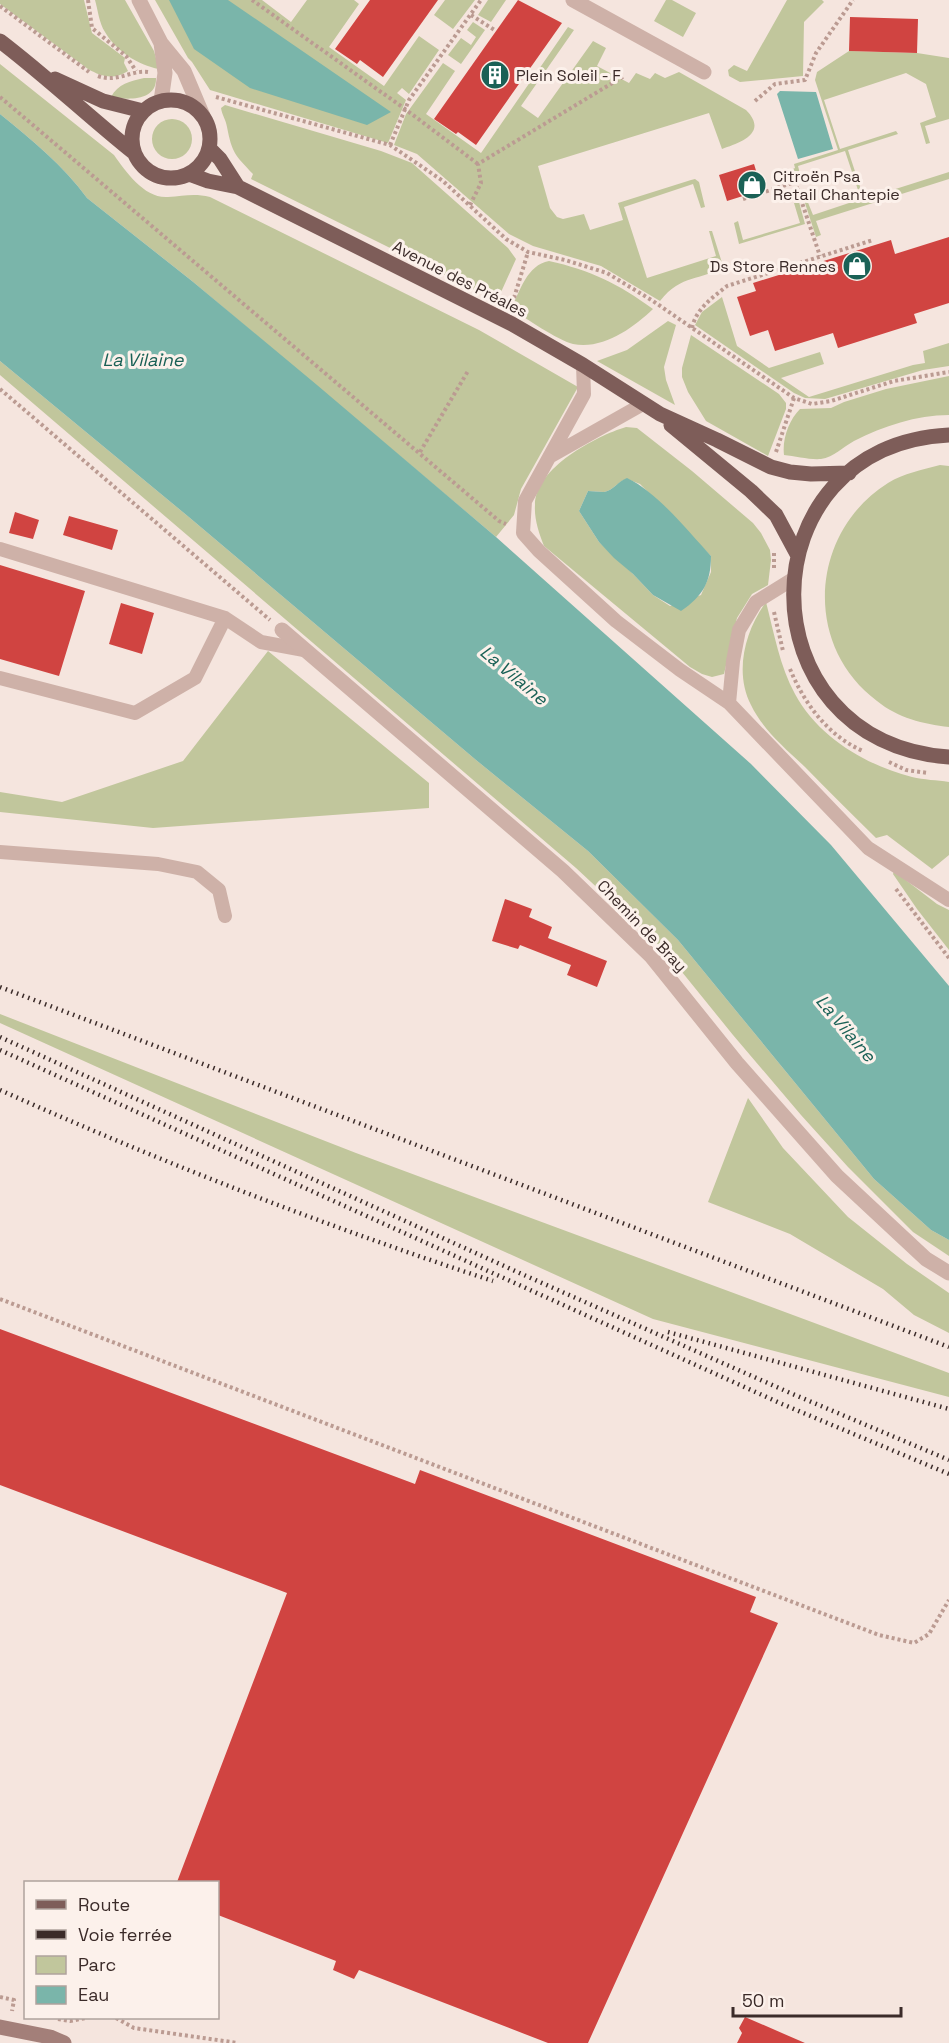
<svg xmlns="http://www.w3.org/2000/svg" width="949" height="2043" viewBox="0 0 949 2043" font-family="'Space Grotesk',sans-serif">
  <rect width="100%" height="100%" fill="#f5e5de"/>
  <path fill="#c1c69c" fill-rule="evenodd" d="M0,0H84L92,33L125,58L124,63L128,71C114,80 102,77 88,69L0,4Z
    M95,0H125L154,51L159,69C138,65 116,51 105,32C99,23 98,10 95,0Z
    M155,0H262L291,22L307,0H354L359,4L329,47L384,86L419,36L439,50L409,94L402,88L397,93L406,100L388,143L210,90L192,62L188,58Z
    M445,0H475L453,29L434,15Z
    M488,0H506L491,22L478,15Z
    M666,0H672L696,13L683,37L654,21Z
    M787,0H822L824,2L804,22L803,76L740,82L729,76L728,70L734,65L747,71Z
    M473,22L485,30L461,64L448,55L461,38L471,45L476,37L467,30Z
    M568,27L574,30L521,106L538,118L593,41L606,48L597,66L629,83L636,73L650,79L655,73L665,78L679,72L746,110C769,133 740,143 722,149L709,113L538,166L550,208L557,217L563,219L584,214L590,230L623,220L618,203L691,180L695,179L699,182L705,207L701,208L693,184L624,207L647,278L716,256L709,231H712L723,266C701,282 682,273 660,301L601,266L533,246L509,234L417,154L394,145L406,114L443,63L455,71L426,114L481,153Z
    M849,51L917,53L949,58V119L925,126L930,143L926,144L920,123L936,117L926,84L906,73L824,100L840,149L896,131L898,134L848,150L864,199L949,172V179L816,221L821,235L816,237L804,200H807L813,215L861,199L845,151L798,166L802,182L799,183L793,169L795,168L794,164L838,150L815,80L817,72Z
    M0,64L114,155C126,172 145,199 168,197C184,196 194,193 210,197L479,330L578,387L521,489L514,515L496,537L192,281L87,198C64,166 31,139 0,114Z
    M144,78H156C157,102 126,100 111,97C118,84 130,81 144,78Z
    M225,105L381,151L412,163L508,248L516,259L497,301L251,179L253,174C235,155 232,153 227,127C226,120 222,115 221,108Z
    M152 139a20 20 0 1 1 40 0a20 20 0 1 1-40 0Z
    M799,202L805,224L739,244L734,223L738,221L743,240L800,223L794,203Z
    M549,261C590,270 619,284 653,309C633,328 603,350 573,344C557,340 526,318 511,309C520,291 527,265 549,261Z
    M722,297L737,346L769,368L820,352L824,364L781,378L809,397L913,365L925,363L923,351L949,343V366L923,370L825,399L805,398L794,393L695,325L702,312Z
    M668,321L676,325L664,367L666,380L675,405L597,361L627,350Z
    M691,335L779,394L786,403V409L768,456L706,421L688,392L682,377V368Z
    M0,361L190,518L476,760L588,851L678,940L874,1179L931,1230L949,1240V1256L913,1232L848,1167L801,1115L733,1035L665,951L576,868L0,375Z
    M949,376V415C916,415 884,426 854,441C843,447 834,457 821,459C810,460 795,456 784,455C782,439 789,420 800,409L831,408L844,402L886,389Z
    M626,427L637,428L692,471L753,523L761,533L770,550L771,560L768,585L752,594L737,618L724,674L712,677L702,674L690,667L544,546C539,533 534,519 535,505C535,468 596,436 626,427ZM627,479L640,484L711,556V572L701,595L670,606L653,595L633,574L599,542L579,511L588,491C593,491 599,492 604,492C614,490 618,481 627,479Z
    M940,465L949,466V727C923,724 898,718 877,701C802,645 810,532 888,483C904,473 922,470 940,465Z
    M766,602C774,633 780,667 795,694C819,738 866,765 912,777C924,780 937,780 949,782V855L932,869L887,835L876,838C852,814 828,791 805,767C786,749 763,730 751,705C734,672 745,631 766,602Z
    M268,651L429,783V808L153,828L0,812V792L62,802L183,761Z
    M894,871L937,904L949,910V950L917,909L893,874Z
    M0,1014L356,1153L949,1373V1397L653,1319L0,1023Z
    M748,1098L783,1148L848,1217L907,1264L949,1293V1333L914,1315L883,1289L790,1234L708,1202Z"/>
  <path fill="#7ab5aa" d="M169,0H228L391,112L367,125L250,88L194,49Z
    M780,91L816,92L833,149L798,159L777,94Z
    M0,114C31,139 64,166 87,198L192,281L317,385L496,537L751,764L831,845L949,986V1240L931,1230L874,1179L678,940L588,851L476,760L190,518L0,361Z
    M627,478C657,492 688,531 711,556C711,582 703,596 681,611L653,595L633,574L614,558L599,542L579,511L588,491C593,491 599,492 604,492C614,490 618,481 627,478Z"/>
  <path fill="#d04441" d="M370,0H438L383,77L360,60L357,64L335,49Z
    M518,0L562,23L476,145L458,132L456,134L434,119Z
    M850,17L918,19L917,53L849,51Z
    M754,164L762,190L727,201L719,175Z
    M949,237V303L914,314L917,323L838,348L833,333L775,351L768,330L750,336L737,297L756,291L753,283L891,240L895,254Z
    M15,512L39,520L33,539L9,533Z
    M69,516L118,530L112,550L63,535Z
    M0,565L85,591L59,676L0,659Z
    M121,603L154,613L142,654L109,644Z
    M505,899L532,909L529,917L552,927L548,938L607,961L597,987L567,975L571,965L520,945L518,949L492,941Z
    M0,1329L415,1484L420,1470L756,1597L750,1612L778,1623L588,2043H548L359,1970L354,1979L333,1970L336,1961L218,1915V1882H177L287,1593L0,1485Z
    M745,2017L805,2043H737L742,2033L739,2028Z"/>
  <g fill="none" stroke-linecap="round" stroke-linejoin="round">
    <path stroke="#bb9b92" stroke-width="4" stroke-dasharray="3 3" stroke-linecap="butt" d="M88,0L92,28L126,56L136,71
      M252,0L405,109L478,164
      M0,6L89,72
      M471,15L496,31
      M98,76C117,83 130,70 148,72
      M0,97L499,521L506,524
      M216,97L390,145L443,181L506,239L528,252L565,260L607,273L653,301L794,398L812,404L831,401L894,381L949,372
      M755,101L775,84L805,80L816,53L853,0
      M390,145L409,100L481,0
      M743,199L795,182L820,256
      M470,205L481,183L478,164L624,76
      M514,298L528,252
      M692,328C696,309 712,298 727,286L873,240
      M0,389L270,620
      M420,452L468,371
      M776,452L794,398
      M774,553V569
      M774,612L783,651
      M790,669C804,703 828,736 863,751
      M889,762L906,770L928,773
      M896,889L949,958
      M0,1299L879,1635L914,1643L929,1634L949,1600
      M0,1997L14,2000L12,2011
      M116,2018L134,2028L238,2043
      M58,2019L70,2021L86,2018"/>
    <path stroke="#ceb1a8" stroke-width="14" d="M583,365L584,394L525,501L523,533L539,551L616,621L680,670L729,703L868,848L949,900
      M551,456L643,404
      M0,549L225,618L261,642L304,650
      M0,678L135,713L195,678L225,618
      M729,703L733,661L739,630L756,602L793,579
      M0,852L158,864L197,872L219,890L225,916"/>
    <path stroke="#ceb1a8" stroke-width="15" d="M139,0L161,43L184,71L203,116
      M573,0L704,72
      M161,101L165,73L161,43
      M282,630L563,871L651,956L737,1063L837,1176L926,1259L949,1273"/>
    <path stroke="#a37f79" stroke-width="15" d="M0,2027L50,2037L64,2043"/>
    <path stroke="#7e5d59" stroke-width="15" d="M0,41C46,76 88,116 133,152
      M55,79L103,101L143,111
      M132 139a39 39 0 1 1 78 0a39 39 0 1 1-78 0Z
      M209,148L220,159L238,187
      M189,174L208,181L238,187L512,324L583,365L660,414L717,440L771,467L790,472L811,474L849,473
      M671,425L751,491L776,515L797,554
      M949,435C743,445 741,742 949,757"/>
    <path stroke="#3b2b29" stroke-width="4.5" stroke-dasharray="1.5 4.5" stroke-linecap="butt" d="M0,987L949,1347
      M0,1037L524,1275L788,1392L949,1460
      M0,1050L782,1404L949,1474
      M0,1090C161,1162 325,1226 493,1281
      M668,1332L949,1409"/>
  </g>
  <defs>
    <g id="building-disc" transform="scale(1.5)"><circle r="9.5" fill="#1a6156" stroke="#fcf1eb"/><path d="M-4-6H4V6H1V3H-1V6H-4ZM-2.5-4.3h1.7v1.8h-1.7ZM.8-4.3h1.7v1.8H.8ZM-2.5-1h1.7V.8h-1.7ZM.8-1h1.7V.8H.8Z" fill="#fff"/></g>
    <g id="shop-disc" transform="scale(1.5)"><circle r="9.5" fill="#1a6156" stroke="#fcf1eb"/><path d="M-5-2.5h2.3a2.7 3.5 0 0 1 5.4 0H5L5.5 6h-11ZM-1.5-2.5h3a1.5 2.3 0 0 0-3 0Z" fill="#fff"/></g>
  </defs>
  <g fill-rule="evenodd">
    <use href="#building-disc" x="495" y="75"/>
    <use href="#shop-disc" x="752" y="185"/>
    <use href="#shop-disc" x="857" y="266"/>
  </g>
  <g text-anchor="middle" dominant-baseline="central" stroke-width="6" stroke-linejoin="round" paint-order="stroke">
    <g font-size="16" fill="#3b2b29" stroke="#fcf1eb" text-anchor="start">
      <text x="516" y="75">Plein Soleil - F</text>
      <text x="773" y="176">Citroën Psa<tspan x="773" dy="18">Retail Chantepie</tspan></text>
      <text x="836" y="266" text-anchor="end">Ds Store Rennes</text>
    </g>
    <g font-size="16" fill="#3b2b29" stroke="#fcf1eb">
      <text transform="translate(460 279) rotate(27)">Avenue des Préales</text>
      <text transform="translate(642 926) rotate(46)">Chemin de Bray</text>
    </g>
    <g font-size="18" font-style="italic" fill="#1a6156" stroke="#fcf1eb">
      <text x="143" y="359">La Vilaine</text>
      <text transform="translate(514 675) rotate(40)">La Vilaine</text>
      <text transform="translate(846 1028) rotate(50)">La Vilaine</text>
    </g>
  </g>
  <rect x="24" y="1881" width="195" height="138" fill="#fcf1eb" stroke="#afa29d" stroke-width="1.5"/>
  <rect x="36" y="1900" width="30" height="9" fill="#7e5d59" stroke="#afa29d" stroke-width="1.5"/>
  <text x="78" y="1911" font-size="18" fill="#3b2b29">Route</text>
  <rect x="36" y="1930" width="30" height="9" fill="#3b2b29" stroke="#afa29d" stroke-width="1.5"/>
  <text x="78" y="1941" font-size="18" fill="#3b2b29">Voie ferrée</text>
  <rect x="36" y="1956" width="30" height="18" fill="#c1c69c" stroke="#afa29d" stroke-width="1.5"/>
  <text x="78" y="1971" font-size="18" fill="#3b2b29">Parc</text>
  <rect x="36" y="1986" width="30" height="18" fill="#7ab5aa" stroke="#afa29d" stroke-width="1.5"/>
  <text x="78" y="2001" font-size="18" fill="#3b2b29">Eau</text>
  <path d="M733 2007v9h168v-9" fill="none" stroke="#3b2b29" stroke-width="3"/>
  <text x="742" y="2007" font-size="18" fill="#3b2b29" stroke="#fcf1eb" stroke-width="4.5" paint-order="stroke">50 m</text>
</svg>
